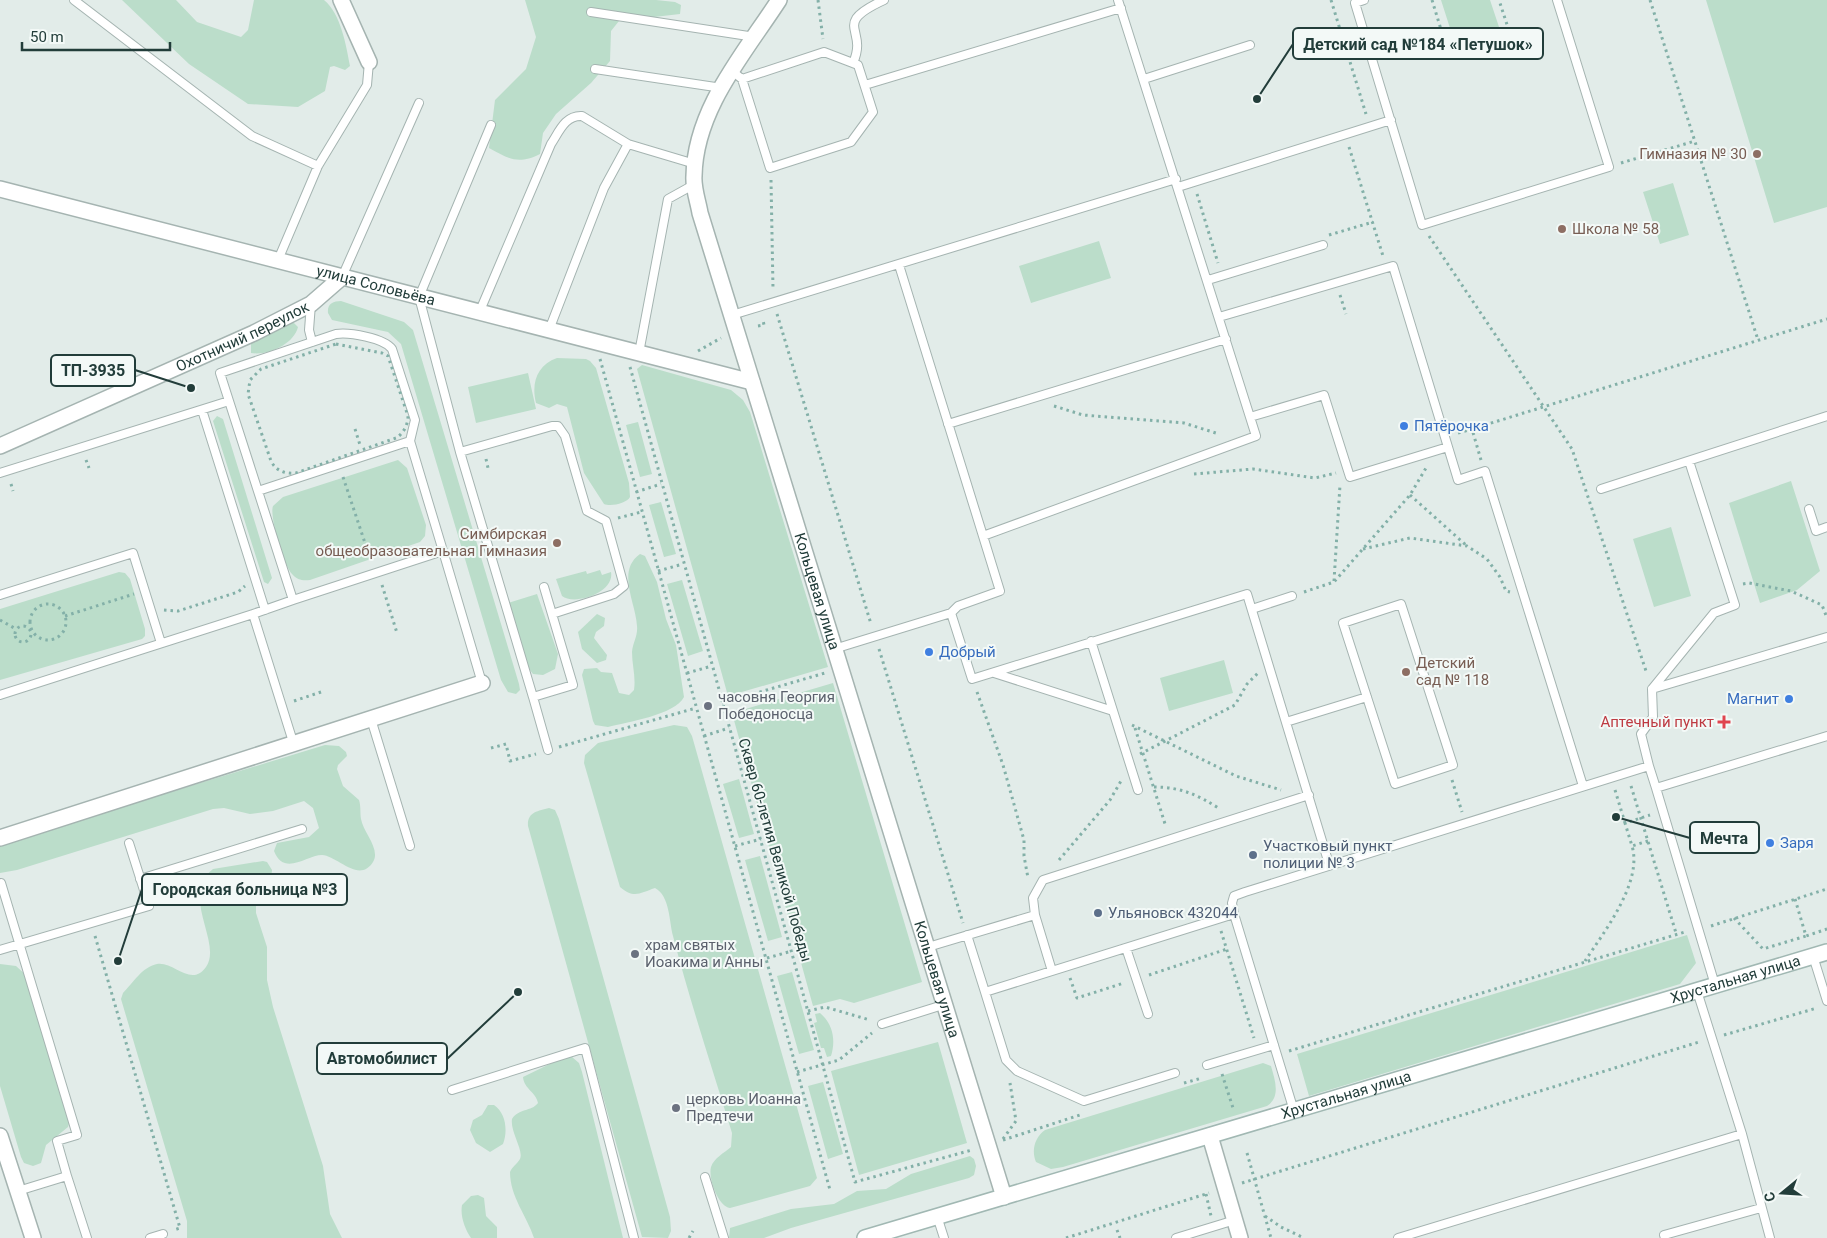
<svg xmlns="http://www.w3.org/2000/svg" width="1827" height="1238" viewBox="0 0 1827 1238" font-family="Roboto,sans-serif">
  <rect width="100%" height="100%" fill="#e2ece9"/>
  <path fill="#bbddca" d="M122,0H176L197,22L241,37L248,30L254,0H324C341,14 346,45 350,66L345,70L334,66L330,67L325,91L298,107L248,104L189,64Z
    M525,0H656L675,2L681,5L680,14L619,21L611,31L610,61L591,83L556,114L543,133L540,154C518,165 509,159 489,148L495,100L526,69L536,37Z
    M1441,0H1490L1502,36L1457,50Z
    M1706,0H1827V207L1774,223Z
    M1673,183L1689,235L1660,244L1643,192Z
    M1099,241L1111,278L1031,303L1019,266Z
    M341,301L404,322L413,330L519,684L520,690L516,694L508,692L501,680L401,344L388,332L332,320L328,313C327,304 333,301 341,301Z
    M291,320L298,327C294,344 268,356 251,353V343L258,336Z
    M557,358L586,359L590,361L596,368L629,483L630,497C627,503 611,507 604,504L584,473L567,407L557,404L549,408L536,403C531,383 537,365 557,358Z
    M642,365L731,390L743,400L750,412L828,667L728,696L637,369Z
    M528,373L536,409L476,423L468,387Z
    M217,416L223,419L272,578L268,584L264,582L213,421Z
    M638,422L652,474L640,477L626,425Z
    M398,460L407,468L426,525L425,536L420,542L310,580C303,581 297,580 292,574C284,566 269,516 273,506L283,497Z
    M1791,481L1820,571L1797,590L1760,603L1729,503Z
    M661,502L676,554L664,557L649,505Z
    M1671,527L1691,596L1654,607L1633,539Z
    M640,554L645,556L657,582L666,619L676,645L684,697C675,715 627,722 608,727L595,725L593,721L582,675L584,669L597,668L601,672L612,673L619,693L629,695L634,690C636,677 632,665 632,652C633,642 638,636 637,626C636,603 616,571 640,554Z
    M600,570L602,575L611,572C615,593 574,606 562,596L556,579L586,571L587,574Z
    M119,572L125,573L130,579L145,629V636L142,639L0,680V609Z
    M682,580L703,651L688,656L667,584Z
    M537,594L558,654L555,669L543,675L533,674L526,665L508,603Z
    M597,614L605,618L604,626L596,632L594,638L607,655L606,660L597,663L582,649L578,632Z
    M1224,660L1233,693L1169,711L1160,678Z
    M833,683L922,982L854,1003L840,999L813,1006L732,713Z
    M674,725L687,727L692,736L817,1178L810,1186L730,1208C718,1206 708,1178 711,1167C714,1158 724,1153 731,1147L732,1133C712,1067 690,1002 673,936C669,921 670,896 655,888C640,893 634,899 620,887L584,763L585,755L598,743Z
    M325,745L339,746L346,752L347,756L338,765L337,769L343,786L359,800C361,806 360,813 361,819C363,832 381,849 373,862C359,884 338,856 322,855C307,855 284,877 274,851L277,843L309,837L319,828L313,808L304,801L273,811L250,814L224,808L213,809L17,870L0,873V844Z
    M739,779L754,834L739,838L723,784Z
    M549,808L555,810L559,819L670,1217L671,1231L668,1238L642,1237L528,826C527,812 538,811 549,808Z
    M760,856L782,937L768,941L745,860Z
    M263,861L267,862L272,870L271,879L256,903V913L267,947V980L273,1007L323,1166L330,1214L342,1238H187V1221L121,999L123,993C133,983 142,967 157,964C174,961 191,988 206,967C223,943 179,895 213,869Z
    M1687,935L1696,963L1680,984L1309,1096L1297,1054Z
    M0,964L16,966L27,976L70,1120L68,1127L46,1145L41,1163L33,1166L24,1163L21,1157L0,1086Z
    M792,972L814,1050L799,1054L777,976Z
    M820,1013C833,1024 836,1040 831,1056L827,1057L824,1048H821L814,1023L817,1022L815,1014Z
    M938,1042L967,1143L859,1175L831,1071Z
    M572,1057L579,1063L582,1072L623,1238H534C527,1216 510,1197 510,1172C512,1167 517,1164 520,1159C524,1150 510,1132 512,1119C519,1108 531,1112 538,1103C536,1092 524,1089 523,1077L560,1059Z
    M1263,1063L1271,1066C1275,1080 1281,1097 1267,1106L1063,1167L1051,1169L1036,1162C1031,1150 1035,1137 1045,1130Z
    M823,1082L843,1154L828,1159L808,1086Z
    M488,1105H494C506,1113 508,1131 503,1144L490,1152L476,1143L470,1130L473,1120L482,1115Z
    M970,1156L974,1159L976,1166L974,1175L969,1178L791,1228L764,1238H729L730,1228L791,1209L834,1204L857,1191L886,1189L911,1174Z
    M478,1195L484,1198L486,1216L497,1227V1238H471C465,1229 460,1216 462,1205L471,1196Z"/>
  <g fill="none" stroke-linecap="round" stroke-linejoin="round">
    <g stroke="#a5b4b1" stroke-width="10">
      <path id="service" d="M74,0L252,136L318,166
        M1364,0L1355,3L1422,225L1609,167L1557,0
        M591,12L755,37
        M853,63C869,28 830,25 884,0
        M595,69L722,88
        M732,71L742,79L824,52L858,65L873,112L851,142L770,168L742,79
        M1144,79L1250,45
        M865,85L1121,8
        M491,125L419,297L460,452L552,426H558L565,436L587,511L606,521L624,586L614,594L552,614
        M1178,187L1391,120
        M278,260L318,166L367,85L369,62
        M899,265L983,536
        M342,277L419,103
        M1208,280L1323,245
        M311,304L309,330L312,342
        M479,313L551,144C559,132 565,115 582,116L628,144
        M732,315L1176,179
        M1219,317L1393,266L1458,480L1485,471L1583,786
        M549,330L604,188L628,144L695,164
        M639,353L668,199L695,184
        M202,410L265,610
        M1250,417L1324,395L1350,477L1448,447
        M948,424L1226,339
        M460,452L533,697
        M0,473L229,401
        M1601,489L1827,416
        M258,491L410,441L443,551
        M1809,509L1816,531L1827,527
        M544,587L573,685L533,697L548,750
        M0,595L133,553L161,643
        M293,600L443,551L482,683
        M1401,604L1453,765L1395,784L1343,623Z
        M1252,609L1292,596
        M951,613L972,679L1247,594L1329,864
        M1091,641L1138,790
        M834,649L951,613L958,606L1000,591L983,536L1256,436L1118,0
        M994,673L1113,711
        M1652,689L1827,637
        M0,695L253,614
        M371,719L410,846
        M1286,722L1367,697
        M294,745L253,614L293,600L220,373L336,334C349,332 384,338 392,349L415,420L410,441
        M1649,766L1641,734L1653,717L1652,689L1714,613L1735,605L1689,461
        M140,879L302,829
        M1,883L77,1135L57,1141L67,1176L18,1191
        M1234,914L1232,903L1234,896L1245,892L1649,766L1656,788
        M967,935L985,992L1234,914L1294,1111
        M928,947L1035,915
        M1126,948L1148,1014
        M0,950L149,906L129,843
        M1813,956L1827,1001
        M1052,971L1035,915L1033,898L1043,880L1309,795
        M1715,985L1656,788L1827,736
        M1697,991L1742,1134L1770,1238
        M985,992L1006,1060L1017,1071L1084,1101L1175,1073
        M882,1024L946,1004
        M1207,1065L1274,1045
        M452,1090L585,1048L634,1238
        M67,1176L87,1238
        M705,1177L724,1238
        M937,1216L944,1238
        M150,1238L163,1234
        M1176,1238L1235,1220
        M1398,1238L1742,1134
        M1665,1238L1664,1235L1761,1208"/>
    </g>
    <g stroke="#a5b4b1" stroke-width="18">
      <g id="minor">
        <path d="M341,0L369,62"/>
        <path id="s1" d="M0,189L752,382"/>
        <path id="s2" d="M0,446L254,333L311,304L342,277"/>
        <path d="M0,838L482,683"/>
        <path d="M0,1136L33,1238"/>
        <path d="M1210,1136L1240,1238"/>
      </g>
    </g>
    <g stroke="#a5b4b1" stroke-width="18">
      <g id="tertiary">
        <path id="s3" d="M779,0C744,54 695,109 694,176C693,188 698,201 700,213L1004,1197"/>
      </g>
    </g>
    <g stroke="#a1b8b3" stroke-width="18">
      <g id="secondary">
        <path id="s4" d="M865,1238L1827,952"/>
      </g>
    </g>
    <path stroke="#83b0a8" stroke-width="3" stroke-dasharray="2.5 4" stroke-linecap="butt" d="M818,0L823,39
      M1331,0L1366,114
      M1432,0L1450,59L1512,40L1499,0
      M1650,0L1758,340
      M1349,147L1383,256
      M1621,163L1695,141
      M771,180L773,289
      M1197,194L1218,263
      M1329,235L1373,222
      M1429,236L1572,449L1647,674
      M1340,295L1346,314
      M777,314L871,624
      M758,326L764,325L763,320
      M336,344L382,353L388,356L408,416C408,425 403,434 396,438L296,473C285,474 276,471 271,461L248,394L250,380L261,369Z
      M698,351L721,338
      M600,359L830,1190
      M630,367L855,1182L972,1150
      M1054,406L1083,415L1184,423L1219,434
      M355,429L360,445
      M1458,433L1472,429
      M486,459L488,468
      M86,460L89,468
      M1481,460L1472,429L1827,319
      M1194,474L1253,469L1315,478L1336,473
      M343,477L371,561
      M11,484L13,491
      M636,492L661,484
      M1410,495L1467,546
      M618,518L641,512
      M1363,549L1410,538L1467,546L1487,559L1500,577L1506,591L1510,592
      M658,571L683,564
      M1334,581L1340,485
      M1743,584L1749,583L1791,591L1822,605L1827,618
      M382,585L397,633
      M1304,592L1334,582L1410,495L1426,468
      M30 622a18 18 0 1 1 36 0a18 18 0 1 1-36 0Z
      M164,610L178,611L238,592L245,586
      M65,616L134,594
      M0,620L16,629
      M15 634a8 8 0 1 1 16 0a8 8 0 1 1-16 0Z
      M879,649L963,923
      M687,673L712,666
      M977,692L1003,765L1024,840V856L1028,878
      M294,701L324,691
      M722,703L825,673
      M1132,725L1236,776L1281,790
      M1135,728L1166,827
      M704,736L729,728
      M559,747L696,708
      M491,748L506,744L510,761L536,754
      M1140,754L1235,705L1247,684L1258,673
      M1452,780L1462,812
      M1631,786L1676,933
      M1154,787C1181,787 1198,795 1220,809
      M1615,790L1625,823
      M1648,841L1632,846L1625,823L1650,815
      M735,846L761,839
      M1059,860L1110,800L1121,781
      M1795,899L1806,936L1827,929
      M1734,918L1763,949L1806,936
      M1711,926L1827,889
      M1221,931L1254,1038
      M95,936L180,1228L174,1230
      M767,958L792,951
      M1585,961C1604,932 1643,882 1632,846
      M1149,975L1227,949
      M1070,978L1077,998L1124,983
      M808,1011L825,1007L870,1020
      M1724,1035L1817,1008
      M1289,1051L1685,932
      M797,1072L839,1060L872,1033
      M1222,1074L1234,1111
      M1184,1083L1202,1078
      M1003,1139L1016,1121L1010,1083
      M1003,1140L1080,1115
      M1247,1153L1271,1238
      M1242,1183L1699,1042
      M1206,1194L1211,1216
      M1265,1216L1281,1227L1304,1238
      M1117,1230L1120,1238
      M689,1238L693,1231
      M1066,1238L1209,1193"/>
    <use href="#service" stroke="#fff" stroke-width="8"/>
    <use href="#minor" stroke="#fff" stroke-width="15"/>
    <use href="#tertiary" stroke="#fff" stroke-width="15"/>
    <use href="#secondary" stroke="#fff" stroke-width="15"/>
  </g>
  <g fill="#8d6e63" stroke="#f3f9f7" stroke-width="2">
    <circle cx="1757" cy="154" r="5"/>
    <circle cx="1562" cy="229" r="5"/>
    <circle cx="557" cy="543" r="5"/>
    <circle cx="1406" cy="672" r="5"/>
  </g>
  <g fill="#3f7fe0" stroke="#f3f9f7" stroke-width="2">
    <circle cx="1404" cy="426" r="5"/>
    <circle cx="929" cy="652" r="5"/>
    <circle cx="1789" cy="699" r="5"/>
    <circle cx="1770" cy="843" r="5"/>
  </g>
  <g fill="#6b7280" stroke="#f3f9f7" stroke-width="2">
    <circle cx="708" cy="706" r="5"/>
    <circle cx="635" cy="954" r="5"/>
    <circle cx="676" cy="1108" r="5"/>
  </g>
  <path fill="#e0444e" stroke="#f3f9f7" stroke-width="2" d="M1721.5 714.5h5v5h5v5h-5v5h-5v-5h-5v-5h5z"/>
  <g fill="#5c6f8a" stroke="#f3f9f7" stroke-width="2">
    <circle cx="1253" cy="855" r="5"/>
    <circle cx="1098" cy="913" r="5"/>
  </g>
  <g text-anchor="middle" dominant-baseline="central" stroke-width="4" stroke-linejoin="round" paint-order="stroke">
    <g font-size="15" fill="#785e54" stroke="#f3f9f7" text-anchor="end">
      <text x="1747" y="154">Гимназия № 30</text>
      <text x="1572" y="229" text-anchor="start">Школа № 58</text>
      <text x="547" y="534">Симбирская<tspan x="547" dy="17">общеобразовательная Гимназия</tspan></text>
      <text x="1416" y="663" text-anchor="start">Детский<tspan x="1416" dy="17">сад № 118</tspan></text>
    </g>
    <g font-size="15" fill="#223d3a" stroke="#f3f9f7">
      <text stroke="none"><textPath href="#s1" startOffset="388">улица Соловьёва</textPath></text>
      <text stroke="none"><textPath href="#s2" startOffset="266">Охотничий переулок</textPath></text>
      <text stroke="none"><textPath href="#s3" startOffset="632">Кольцевая улица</textPath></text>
      <text transform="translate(775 850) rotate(74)">Сквер 60-летия Великой Победы</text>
      <text stroke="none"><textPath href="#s3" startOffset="1038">Кольцевая улица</textPath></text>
      <text stroke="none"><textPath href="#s4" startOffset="908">Хрустальная улица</textPath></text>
      <text stroke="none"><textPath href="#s4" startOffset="502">Хрустальная улица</textPath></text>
    </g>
    <g font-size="15" fill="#366cbe" stroke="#f3f9f7" text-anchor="start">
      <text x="1414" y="426">Пятёрочка</text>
      <text x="939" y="652">Добрый</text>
      <text x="1779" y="699" text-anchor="end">Магнит</text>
      <text x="1780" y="843">Заря</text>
    </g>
    <g font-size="15" fill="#5b616d" stroke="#f3f9f7" text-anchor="start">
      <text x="718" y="697">часовня Георгия<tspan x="718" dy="17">Победоносца</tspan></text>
      <text x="645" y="945">храм святых<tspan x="645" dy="17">Иоакима и Анны</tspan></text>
      <text x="686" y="1099">церковь Иоанна<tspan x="686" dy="17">Предтечи</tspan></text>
    </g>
    <g font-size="15" fill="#be3a42" stroke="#f3f9f7" text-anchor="end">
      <text x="1714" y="722">Аптечный пункт</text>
    </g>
    <g font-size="15" fill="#4e5e75" stroke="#f3f9f7" text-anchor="start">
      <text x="1263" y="846">Участковый пункт<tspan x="1263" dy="17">полиции № 3</tspan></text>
      <text x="1108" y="913">Ульяновск 432044</text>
    </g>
  </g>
  <path fill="none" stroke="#223d3a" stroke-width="2" d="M1257 99L1293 44M191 388L135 370M1616 817L1690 838M118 961L142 889M518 992L447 1059"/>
  <g fill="#223d3a" stroke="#f3f9f7" stroke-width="2">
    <circle cx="1257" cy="99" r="5"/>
    <circle cx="191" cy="388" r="5"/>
    <circle cx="1616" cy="817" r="5"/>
    <circle cx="118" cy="961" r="5"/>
    <circle cx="518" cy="992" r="5"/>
  </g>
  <g fill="#f3f9f7" stroke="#223d3a" stroke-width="2">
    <rect x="1293" y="28" width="250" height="31" rx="5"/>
    <rect x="51" y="355" width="84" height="31" rx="5"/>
    <rect x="1690" y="822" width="69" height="31" rx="5"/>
    <rect x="142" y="874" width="205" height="31" rx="5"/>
    <rect x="317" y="1043" width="130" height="31" rx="5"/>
  </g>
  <g font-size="16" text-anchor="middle" font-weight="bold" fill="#223d3a">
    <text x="1418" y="50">Детский сад №184 «Петушок»</text>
    <text x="93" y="376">ТП-3935</text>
    <text x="1724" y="844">Мечта</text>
    <text x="245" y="895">Городская больница №3</text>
    <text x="382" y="1064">Автомобилист</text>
  </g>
  <g transform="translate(1782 1193) rotate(252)" stroke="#f3f9f7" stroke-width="4" paint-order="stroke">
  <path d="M0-4L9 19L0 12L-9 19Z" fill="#223d3a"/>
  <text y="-8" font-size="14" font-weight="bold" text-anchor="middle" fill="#223d3a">С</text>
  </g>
  <path d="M22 42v8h148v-8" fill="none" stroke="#223d3a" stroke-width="2.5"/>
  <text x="30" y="42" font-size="15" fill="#223d3a" stroke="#f3f9f7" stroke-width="4" paint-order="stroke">50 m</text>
</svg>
